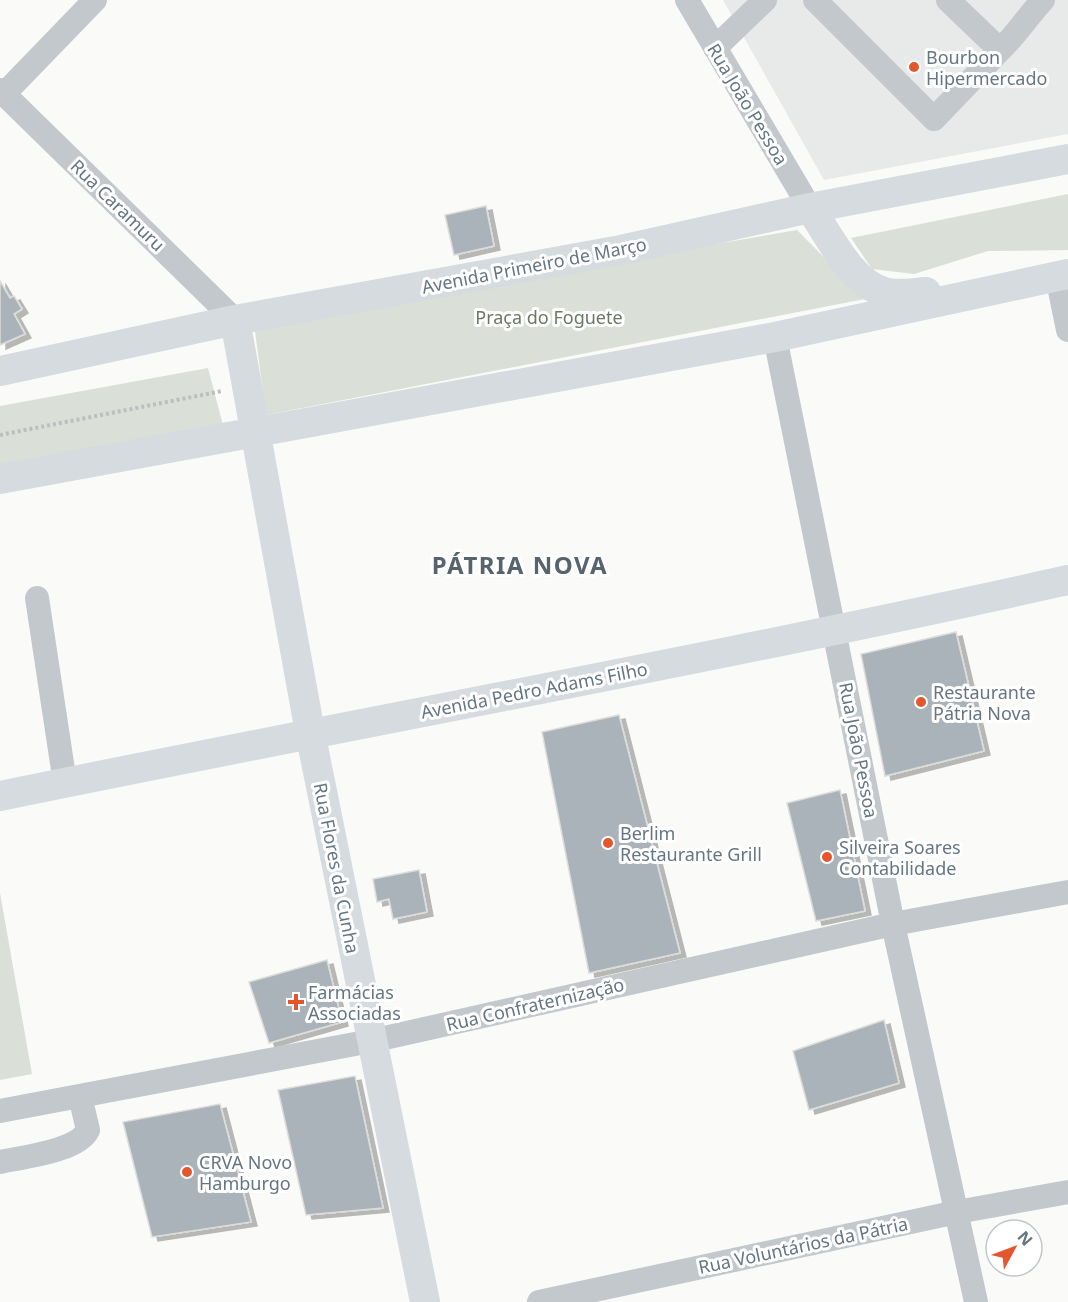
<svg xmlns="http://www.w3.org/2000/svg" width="1068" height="1302" viewBox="0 0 1068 1302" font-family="'Noto Sans',sans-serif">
  <defs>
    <filter id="shadow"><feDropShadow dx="6" dy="4" stdDeviation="0" flood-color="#0004"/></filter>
  </defs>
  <rect width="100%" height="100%" fill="#fafaf8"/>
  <path fill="#e8e9e9" d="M723,0H1068V134L824,180Z"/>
  <path fill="#dadfd7" d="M1068,194V250L988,251L914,274L872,269L851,238Z
    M797,230L865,299L266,415L255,331L617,261Z
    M208,368L224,429L0,469V406Z
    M0,893L32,1074L0,1080Z"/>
  <path fill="#aab3b9" stroke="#dcdcda" stroke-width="1.5" filter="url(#shadow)" d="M486,206L494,246L454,255L445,215Z
    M0,281L10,298L14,296L22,309L14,314L25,334L0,345Z
    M956,632L984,751L885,776L861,654Z
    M619,715L680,953L589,973L542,732Z
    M840,790L865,911L816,921L787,803Z
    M419,870L427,912L393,919L389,899L377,902L373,879Z
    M327,960L342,1022L269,1043L249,982Z
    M884,1020L899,1083L809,1110L793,1051Z
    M355,1076L383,1208L306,1215L278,1090Z
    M220,1104L251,1222L152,1237L123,1122Z"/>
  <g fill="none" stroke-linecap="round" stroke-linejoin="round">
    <path stroke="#bbbfc2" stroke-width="4" stroke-dasharray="3 3" stroke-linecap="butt" d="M0,435L222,391"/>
    <path stroke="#c3c8cc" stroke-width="24" d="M687,0L810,208
      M815,0L934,119L1000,50L948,0
      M715,48L765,0
      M1000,50C1017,34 1027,17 1043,0
      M0,90L235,320
      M4,94L95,0
      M1057,276L1068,330
      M775,337L893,924L976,1302
      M37,598L65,783
      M0,1111L371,1041L893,924L1068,892
      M0,1162C23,1157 78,1151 88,1130L80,1096
      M539,1302L957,1212L1068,1192"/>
    <path stroke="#d6dbdf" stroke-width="30" d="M810,208C830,236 849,281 884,292C897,296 912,293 926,292
      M235,320L310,732L425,1302
      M0,371L235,320L621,250L810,208L1068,159
      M0,479L775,337L1068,274
      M0,796C356,723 714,659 1068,580"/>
  </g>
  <g fill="#e4572e" stroke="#fff" stroke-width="2">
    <circle cx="914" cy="67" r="6"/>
    <circle cx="921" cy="702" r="6"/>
    <circle cx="608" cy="843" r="6"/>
    <circle cx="827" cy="857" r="6"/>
    <path d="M293 993h6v6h6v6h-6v6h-6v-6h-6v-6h6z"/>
    <circle cx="187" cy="1172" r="6"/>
  </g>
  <g text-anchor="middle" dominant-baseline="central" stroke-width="6" stroke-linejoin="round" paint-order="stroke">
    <g font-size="18" fill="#657683" stroke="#fff" text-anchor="start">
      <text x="926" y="57">Bourbon<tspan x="926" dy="21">Hipermercado</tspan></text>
      <text x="933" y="692">Restaurante<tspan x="933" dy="21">Pátria Nova</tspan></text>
      <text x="620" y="833">Berlim<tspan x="620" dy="21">Restaurante Grill</tspan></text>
      <text x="839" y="847">Silveira Soares<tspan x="839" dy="21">Contabilidade</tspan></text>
      <text x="308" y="992">Farmácias<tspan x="308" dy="21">Associadas</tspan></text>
      <text x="199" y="1162">CRVA Novo<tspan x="199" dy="21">Hamburgo</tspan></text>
    </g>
    <g font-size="18" fill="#657683" stroke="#fff">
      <text transform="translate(748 104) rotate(59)">Rua João Pessoa</text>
      <text transform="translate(118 205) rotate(44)">Rua Caramuru</text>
      <text transform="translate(534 265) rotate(-11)">Avenida Primeiro de Março</text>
      <text transform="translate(534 690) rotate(-11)">Avenida Pedro Adams Filho</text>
      <text transform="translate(859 750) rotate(79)">Rua João Pessoa</text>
      <text transform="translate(337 868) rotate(79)">Rua Flores da Cunha</text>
      <text transform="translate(535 1004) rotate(-13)">Rua Confraternização</text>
      <text transform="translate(803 1245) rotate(-12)">Rua Voluntários da Pátria</text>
    </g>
    <g font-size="18" fill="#687a64" stroke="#fff">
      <text x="549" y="317">Praça do Foguete</text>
    </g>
    <g font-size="24" font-weight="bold" letter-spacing="1.5" fill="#57646e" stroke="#fff">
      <text x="520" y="564">PÁTRIA NOVA</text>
    </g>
  </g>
  <g transform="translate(1014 1248) rotate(49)"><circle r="28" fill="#ffffff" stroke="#c1c8cd" stroke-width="1.5"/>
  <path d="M0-4.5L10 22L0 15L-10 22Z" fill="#e4572e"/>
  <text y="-9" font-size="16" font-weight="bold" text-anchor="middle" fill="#657683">N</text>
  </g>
</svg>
